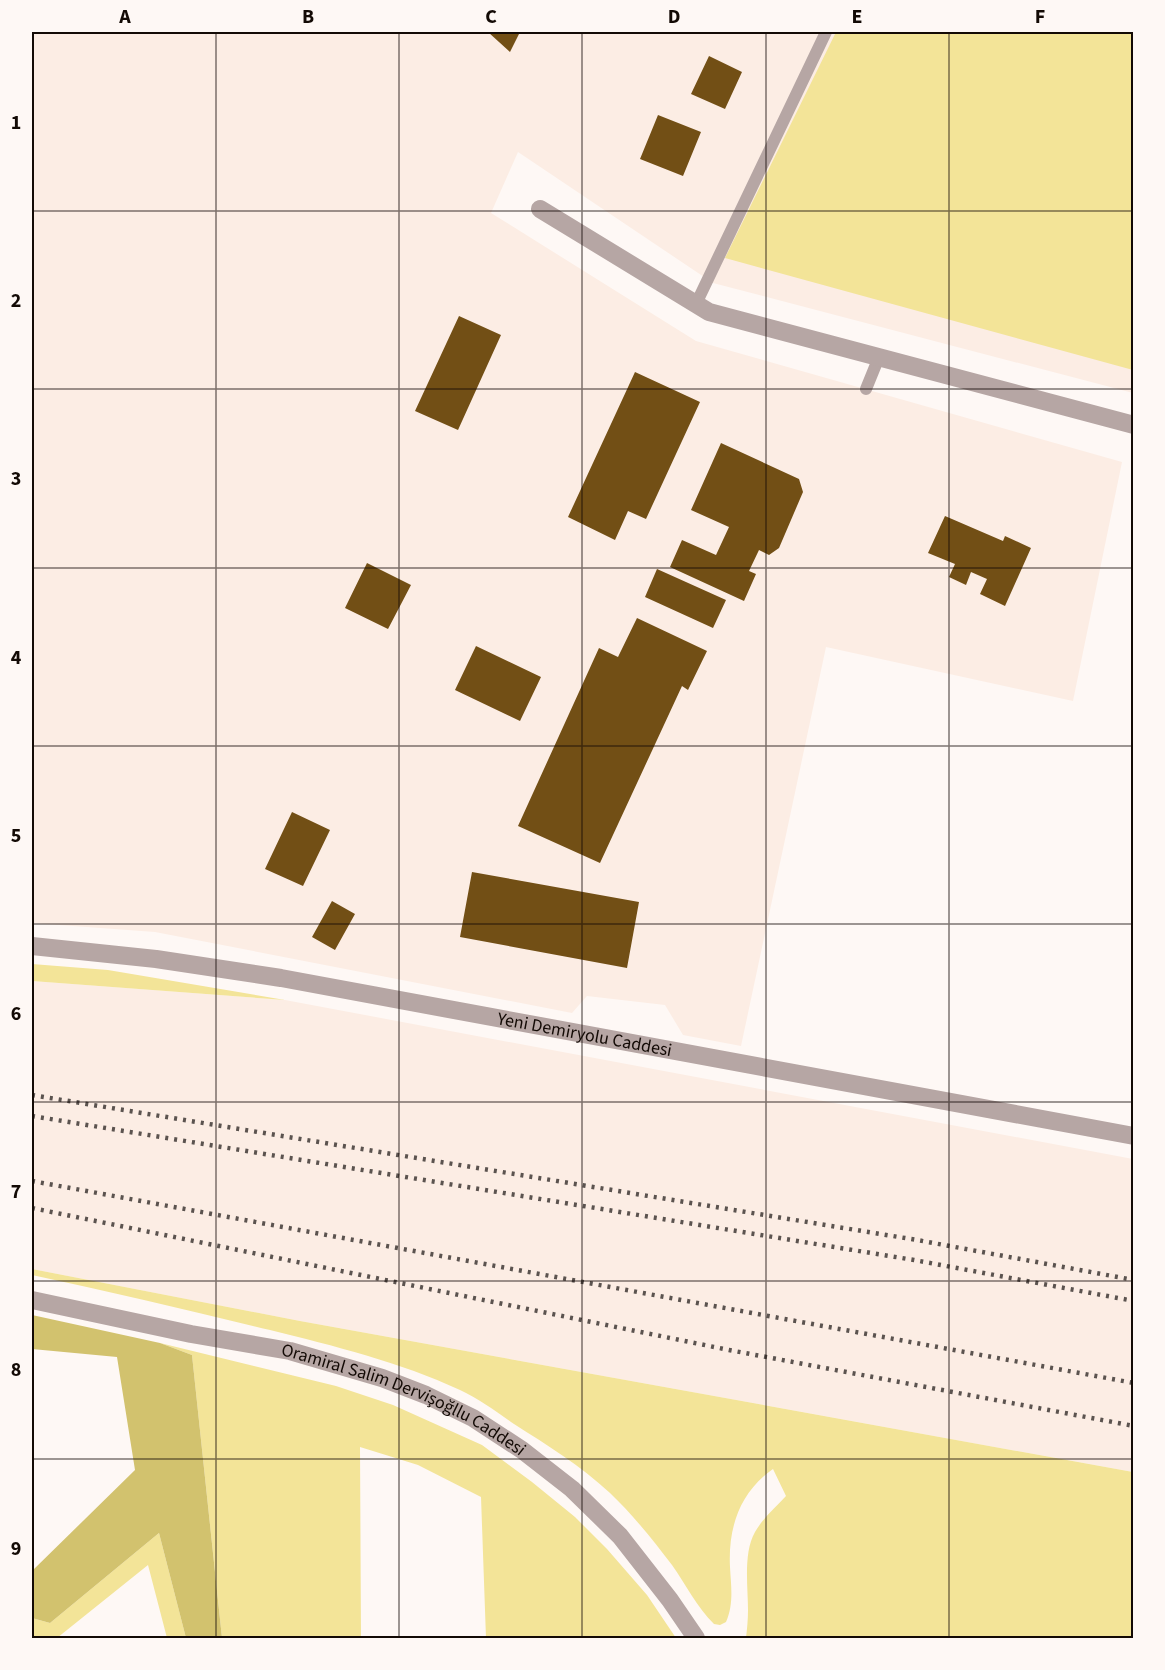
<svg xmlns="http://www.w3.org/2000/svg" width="1165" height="1670" viewBox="0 0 1165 1670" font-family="'Source Sans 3',sans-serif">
  <rect width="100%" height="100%" fill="#fef8f5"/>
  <path fill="#fcede4" d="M32,32H1133V393L713,283L518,152L491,213L696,341L1122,462L1073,701L826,647L741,1046L683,1035L665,1005L587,996L572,1013L155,932L32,923Z
    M32,981L285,1000L1133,1159V1472L300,1321L32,1269Z"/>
  <path fill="#f3e498" d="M836,32H1133V370L725,258Z
    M32,964L108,970L285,1000L32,981Z
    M32,1269L300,1321L1133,1472V1638H746C747,1629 748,1620 748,1610C748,1587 743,1553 755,1532C763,1518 775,1508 786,1496L773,1469C740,1492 728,1527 730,1567C731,1586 734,1604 726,1622L720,1625L714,1624C697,1607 686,1585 672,1565C653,1540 633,1515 610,1493C581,1466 547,1445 514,1424C497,1412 479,1399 460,1390C400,1362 334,1346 270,1330C191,1311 111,1292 32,1275Z
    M160,1343L336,1386L393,1405L482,1445L532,1482L575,1517L607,1549L647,1595L676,1638H486L481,1497L418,1465L360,1447L361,1638H222L192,1355Z
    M159,1533L186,1638H167L148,1565L57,1638H32V1618L50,1623Z"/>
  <path fill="#d2c26e" d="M32,1315L160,1343L192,1355L222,1638H186L159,1533L50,1623L32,1618V1571L135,1470L117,1357L32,1349Z"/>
  <path fill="#724f15" d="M488,32H520L510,52Z
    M709,56L742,72L725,109L691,94Z
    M658,115L701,132L683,176L640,159Z
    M459,316L501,335L458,430L415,411Z
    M635,372L700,402L646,519L628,511L615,540L568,517Z
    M721,443L799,479L803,492L779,548L769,555L759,550L749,571L756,574L744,601L670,567L682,540L716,555L729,527L691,510Z
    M945,516L1003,541L1005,536L1031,548L1005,606L980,594L987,579L971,572L966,585L949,577L955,564L928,553Z
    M367,563L411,585L388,629L345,608Z
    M657,569L726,600L713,628L645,597Z
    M637,618L707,651L688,690L682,686L600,863L518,826L599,648L618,657Z
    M476,646L541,677L520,721L455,690Z
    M292,812L330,830L303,886L265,869Z
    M472,872L639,902L627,968L460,937Z
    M332,901L355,914L335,950L312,937Z"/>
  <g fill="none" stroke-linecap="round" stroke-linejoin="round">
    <path stroke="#b6a6a4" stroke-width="12" d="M696,304L826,32
      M866,389L879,357"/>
    <g stroke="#b6a6a4" stroke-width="18">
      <path d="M540,209L709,312L1134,425"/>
      <path id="s1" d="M32,946L156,959L281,978L1134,1136"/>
    </g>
    <path stroke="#b6a6a4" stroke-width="18" id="s2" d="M32,1300L191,1334L290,1351L382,1378L426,1395L473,1418L522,1450L572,1489L620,1536L670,1600L696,1638"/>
    <path stroke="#5b534f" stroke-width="4.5" stroke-dasharray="3 6" stroke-linecap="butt" d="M32,1095L917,1240L1134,1280
      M32,1116L914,1260L1134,1301
      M32,1181L1134,1383
      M32,1208L729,1350L1134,1426"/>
  </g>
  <path fill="none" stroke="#130a05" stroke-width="1.5" stroke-opacity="0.55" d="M216,32V1638M399,32V1638M582,32V1638M766,32V1638M949,32V1638M32,211H1134M32,389H1134M32,568H1134M32,746H1134M32,924H1134M32,1102H1134M32,1281H1134M32,1459H1134"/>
  <g text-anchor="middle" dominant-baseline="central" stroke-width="6" stroke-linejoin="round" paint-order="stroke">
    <g font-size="18" fill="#130a05" stroke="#fef8f5">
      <text stroke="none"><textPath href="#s1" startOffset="560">Yeni Demiryolu Caddesi</textPath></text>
      <text stroke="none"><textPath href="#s2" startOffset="387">Oramiral Salim Dervişoğllu Caddesi</textPath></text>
    </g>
  </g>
  <rect width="1165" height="1670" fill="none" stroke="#fef8f5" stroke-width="66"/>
  <rect x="33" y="33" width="1099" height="1604" fill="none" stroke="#130a05" stroke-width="2"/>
  <g font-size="20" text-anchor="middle" font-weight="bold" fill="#130a05">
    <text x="125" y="23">A</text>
    <text x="308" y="23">B</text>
    <text x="491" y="23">C</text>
    <text x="674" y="23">D</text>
    <text x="857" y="23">E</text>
    <text x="1040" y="23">F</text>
    <text x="16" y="129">1</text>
    <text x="16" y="307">2</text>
    <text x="16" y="485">3</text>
    <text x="16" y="664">4</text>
    <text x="16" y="842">5</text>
    <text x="16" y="1020">6</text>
    <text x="16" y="1198">7</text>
    <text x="16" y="1376">8</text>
    <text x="16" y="1555">9</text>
  </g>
</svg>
